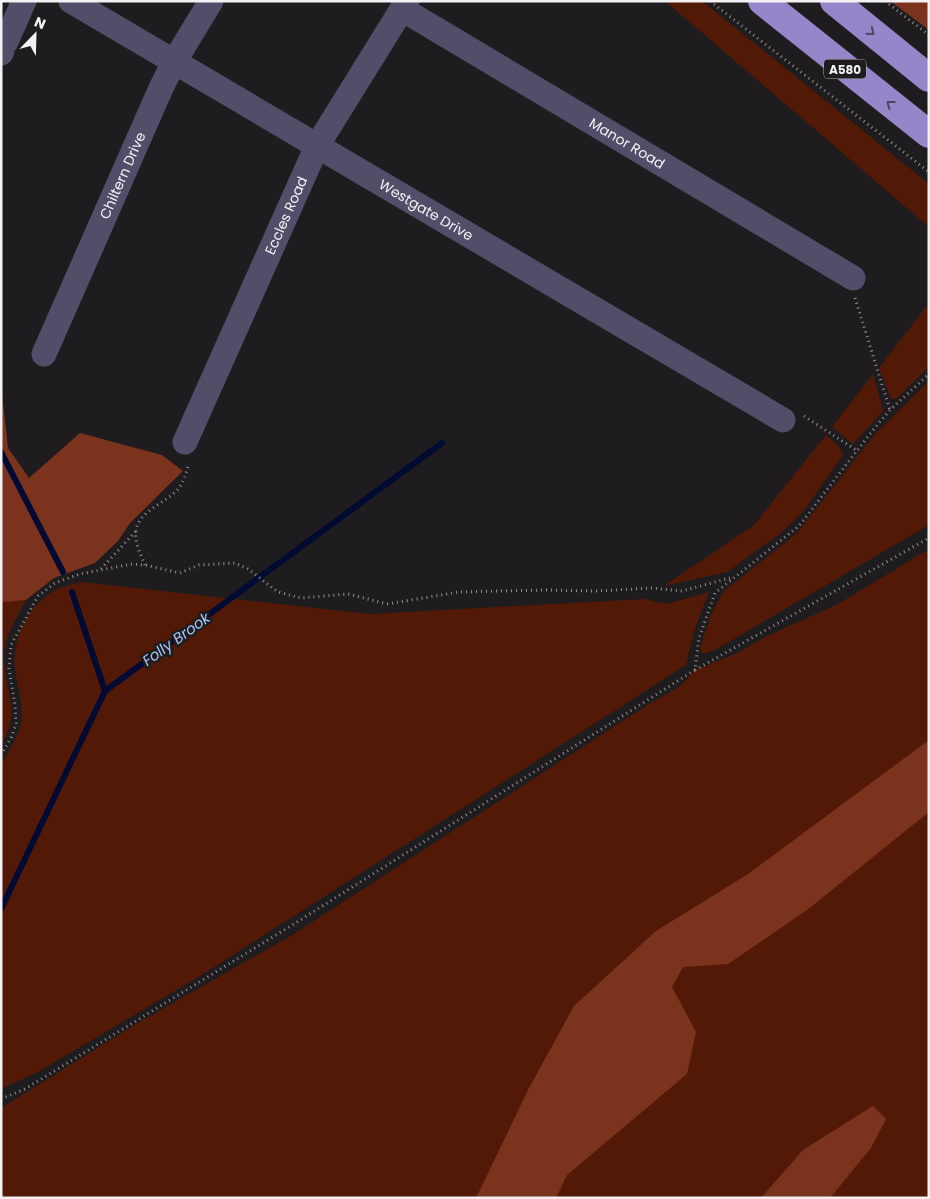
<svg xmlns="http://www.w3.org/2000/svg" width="930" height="1199" viewBox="0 0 930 1199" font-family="Poppins,sans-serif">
  <rect width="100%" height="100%" fill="#1e1c1e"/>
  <path fill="#531907" d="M665,1H702L929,184V227Z
    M929,303V367L896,399H891L879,368Z
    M873,374L883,411L853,444L832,427Z
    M929,381V525L715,650L706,653H701L700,648L712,612L724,591L796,534L876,433Z
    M826,435L840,447L843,455L802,513L781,533L727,572L664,586L754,525Z
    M929,549V1198H1V1108L136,1024L292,935L649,704L679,687L695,670L735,654L767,636L836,605Z
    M81,582L370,614L645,599L666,604L709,592L695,628L686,665L200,976L38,1072L1,1089V765C7,753 16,740 20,727C25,708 18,689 15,670C11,642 27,607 52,592C61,587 71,584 81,582Z
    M26,600C18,615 5,636 4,654C2,688 24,710 1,745V601Z"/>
  <path fill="#7b331d" d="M890,1H929V30Z
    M1,384L8,448L29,478L80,433L162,455L183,471L130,523L118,541L95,563L54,578L26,600L4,602L1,601Z
    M929,740V812L807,910L728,964L683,967L672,987L696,1032L687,1074L567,1175L556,1198H476L529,1088L574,1006L656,931L748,874Z
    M873,1106L886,1119L871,1148L830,1198H761L803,1150Z"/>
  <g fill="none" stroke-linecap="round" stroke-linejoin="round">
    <path stroke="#000a32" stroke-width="6" d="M1,452L63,572
      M72,592L105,691
      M1,909L105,691L442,443"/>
    <path stroke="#939193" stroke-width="3" stroke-dasharray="1 4" stroke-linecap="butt" d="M710,1L929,172
      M885,1L929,35
      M855,298L890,410
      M804,416L856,450
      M145,565C141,555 134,542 136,531C138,511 168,502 179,488C185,480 186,472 189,463
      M101,569L136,531
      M695,670L929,538
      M1,755L12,736L16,723L15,705L9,669L11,645L38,596L55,583L80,574L132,564L145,565L180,573L199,565L235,563L248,569L278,592L301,598L348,594L387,604L459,592L545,590L596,591L652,588L682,591L730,578
      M1,1099L25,1089L294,924L695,670L699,638L715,593L799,526L873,430L890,410L929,374"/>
    <g stroke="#534d6a" stroke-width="25">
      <path id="s1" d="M71,1L783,420"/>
      <path id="s2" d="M402,9L853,278"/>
      <path d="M1,53L24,1"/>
      <path id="s3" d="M44,354L161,88L174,62L211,1"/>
      <path id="s4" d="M185,442L317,146L407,1"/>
    </g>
    <path stroke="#9486c8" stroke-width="28" d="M762,1L929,134
      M834,1L929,78"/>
  </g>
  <defs><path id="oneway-chevron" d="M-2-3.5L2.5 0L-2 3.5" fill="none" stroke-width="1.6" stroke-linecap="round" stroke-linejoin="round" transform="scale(1.25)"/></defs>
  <g stroke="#4d4662">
    <use href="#oneway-chevron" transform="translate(871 32) rotate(39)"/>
    <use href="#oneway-chevron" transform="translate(890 104) rotate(-143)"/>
  </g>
  <g text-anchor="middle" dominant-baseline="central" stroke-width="5" stroke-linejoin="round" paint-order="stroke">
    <rect fill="#1e1c1e" stroke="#b3b1b3" stroke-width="1" x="824" y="59.5" width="42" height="19" rx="4"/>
    <g font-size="12" font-weight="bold" fill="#f3f1f3">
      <text x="845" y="69">A580</text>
    </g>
    <g font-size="14" fill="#f3f1f3" stroke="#1e1c1e">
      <text stroke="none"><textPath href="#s2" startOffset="262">Manor Road</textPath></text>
      <text stroke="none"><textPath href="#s3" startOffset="195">Chiltern Drive</textPath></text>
      <text stroke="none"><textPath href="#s1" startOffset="412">Westgate Drive</textPath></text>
      <text stroke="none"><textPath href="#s4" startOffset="248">Eccles Road</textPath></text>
    </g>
    <g font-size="15" font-style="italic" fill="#a5c7fa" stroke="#1e1c1e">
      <text transform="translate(176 639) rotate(-36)">Folly Brook</text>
    </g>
  </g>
  <rect width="930" height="1199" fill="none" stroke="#f3f1f3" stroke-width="5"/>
  <g transform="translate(35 35) rotate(23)" stroke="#1e1c1e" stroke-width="4" paint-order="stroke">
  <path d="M0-4L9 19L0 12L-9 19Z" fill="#f3f1f3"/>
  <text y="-8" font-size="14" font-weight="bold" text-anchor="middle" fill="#f3f1f3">N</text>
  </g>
</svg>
